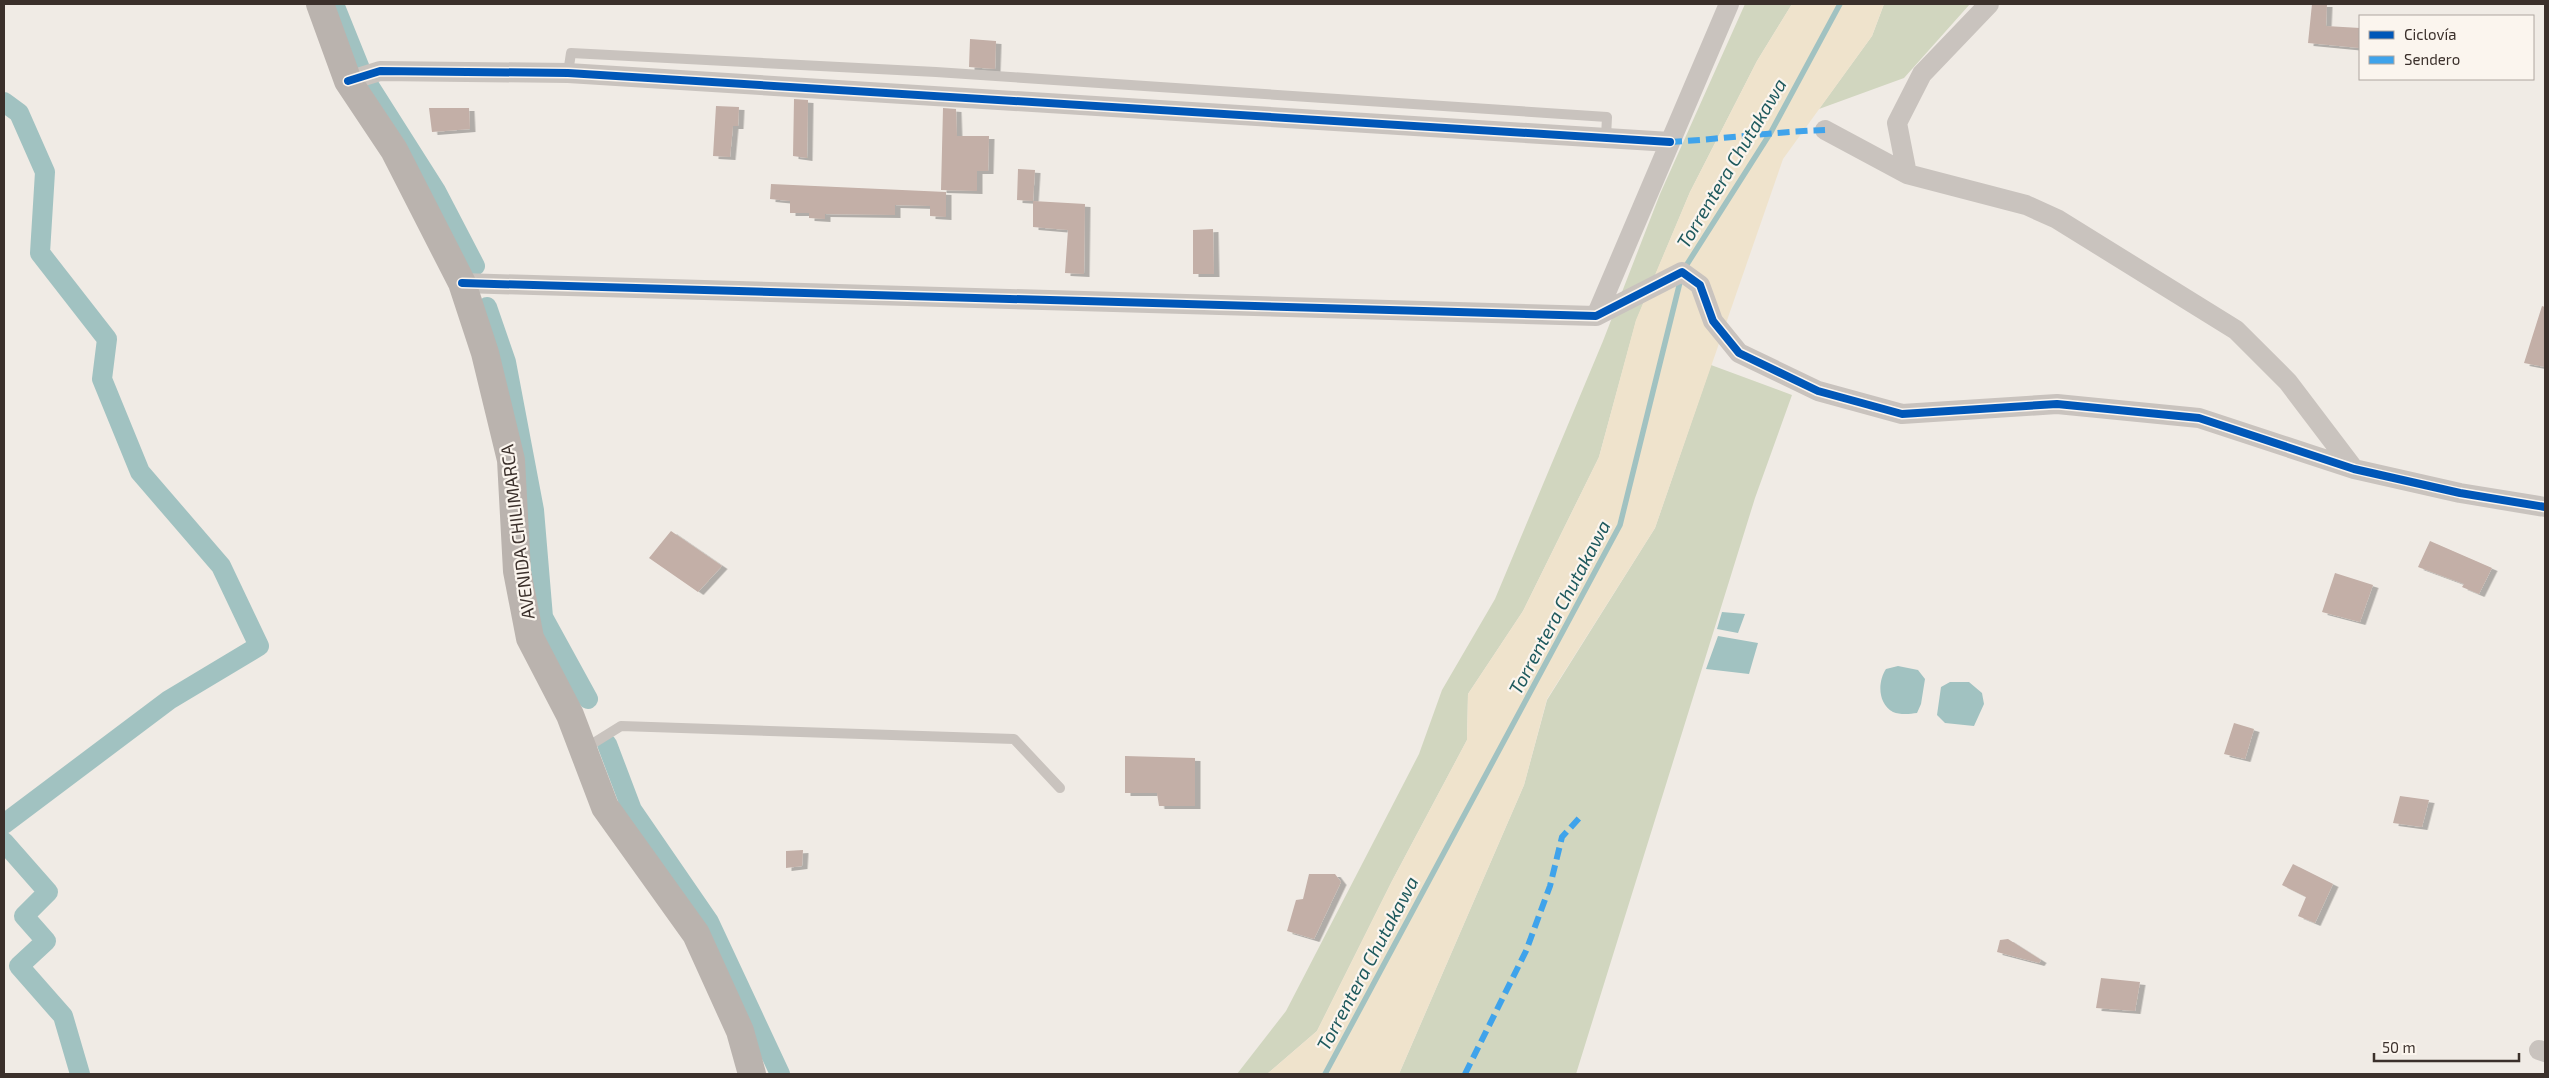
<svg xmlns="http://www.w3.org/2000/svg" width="2549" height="1078" viewBox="0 0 2549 1078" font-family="'Exo 2',sans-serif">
  <defs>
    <filter id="shadow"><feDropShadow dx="5.5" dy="3" stdDeviation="0" flood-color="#0004"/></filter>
  </defs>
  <rect width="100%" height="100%" fill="#f0ebe5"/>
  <path fill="#d1d6bf" d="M1745,4H1792L1757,61L1690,192L1636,321L1599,457L1523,611L1468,694L1467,740L1392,881L1317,1031L1267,1074H1237L1286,1011L1419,754L1442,690L1495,599L1603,341L1660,194Z
    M1884,4H1970L1904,78L1819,109L1872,36Z
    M1711,365L1792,395L1755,498L1576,1074H1399L1524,785L1547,700L1655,528Z"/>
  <path fill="#efe3cc" d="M1792,4H1884L1872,36L1783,159L1655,528L1547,699L1524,785L1399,1074H1267L1317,1031L1392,881L1467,740L1468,694L1523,611L1599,457L1636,320L1690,192L1757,61Z"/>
  <path fill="#a1c2c1" d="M1722,612L1745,614L1738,633L1717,629Z
    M1718,636L1758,643L1749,674L1706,669Z
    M1898,666L1918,670L1925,679L1921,704L1917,713C1910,714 1900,715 1893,712C1877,703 1878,681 1886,669Z
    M1950,682H1969L1982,693L1984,704L1974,726L1945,723L1937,715L1941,687Z"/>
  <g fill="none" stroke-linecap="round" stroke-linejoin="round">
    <path stroke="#a1c2c1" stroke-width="5.5" d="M1684,269L1771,132L1840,4
      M1325,1074L1620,525L1681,278"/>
    <path stroke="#a1c2c1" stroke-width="20" d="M334,4L363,76L436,191L475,266
      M4,102L19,113L45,172L40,253L107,339L102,379L140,472L221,566L259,646L169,700L4,824
      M487,307L506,362L534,510L543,617L588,699
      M607,744L632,810L709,922L780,1074
      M4,842L48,892L24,916L46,941L19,966L63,1016L80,1074"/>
  </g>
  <path fill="#c3afa7" filter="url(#shadow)" d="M2312,4H2327L2326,26L2360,28V48L2308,43Z
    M970,39L996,41L995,69L969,67Z
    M794,99L808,100L807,158L793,156Z
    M716,106L739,107L738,126H733L730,157L713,156Z
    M429,108H469L470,129L432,132Z
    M943,108L956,109L957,136H989L988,171H977V191L941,190Z
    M1018,169L1035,170L1033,201L1017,200Z
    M771,184L946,192V217L930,216V206L895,205V215L825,214V219L809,218V213H790V201L770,199Z
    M1033,201L1085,204L1084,274L1065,273L1068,230L1033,227Z
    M1213,229L1214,274H1193V230Z
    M2542,306L2545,307V367L2524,363Z
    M671,531L722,566L698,592L649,558Z
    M2430,541L2492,568L2479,594L2462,587L2464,584L2418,567Z
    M2335,573L2373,585L2360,622L2322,612Z
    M2234,723L2254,729L2245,759L2224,754Z
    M1125,756L1195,758V806H1159L1157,793H1125Z
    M2400,796L2429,800L2422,827L2393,823Z
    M803,850L802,866L786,868V851Z
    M2293,864L2333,884L2315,923L2298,916L2306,897L2282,885Z
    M1309,874H1335L1341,882L1314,939L1287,931L1296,900L1303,899Z
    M2008,939L2041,960L2039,963L1997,952L2000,940Z
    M2101,978L2140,982L2135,1011L2096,1008Z"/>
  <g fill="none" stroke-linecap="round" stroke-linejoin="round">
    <path stroke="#c9c3be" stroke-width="10" d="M568,73L571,53L936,72L1607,117L1606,137
      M584,749L621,726L1014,739L1060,788"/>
    <path stroke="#c9c3be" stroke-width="20" d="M348,81L380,71L568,73L1670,142
      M1825,130L1907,174L2026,205L2057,219L2236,330L2288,382L2354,469
      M1907,174L1897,123L1922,74L1989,4
      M462,283L1596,316L1682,272L1700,285L1713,321L1739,353L1818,391L1902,414L2057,404L2199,418L2354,469L2460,493L2545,507
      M1596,316L1729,4
      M2539,1050L2545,1052"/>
    <path stroke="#bab3ae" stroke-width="28" d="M320,4L348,81L394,150L462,283L485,353L511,460L517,571L530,638L570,715L605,807L696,934L740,1031L752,1074"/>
    <path stroke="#3fa3eb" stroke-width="6" stroke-dasharray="12 6" stroke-linecap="butt" d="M1670,142C1722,139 1773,132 1825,130
      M1465,1074L1526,951L1550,886L1562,837L1582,815"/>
    <g stroke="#fbf5ee" stroke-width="11">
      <path id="cycleway" d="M348,81L380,71L568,73L1670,142
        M462,283L1596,316L1682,272L1700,285L1713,321L1739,353L1818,391L1902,414L2057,404L2199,418L2354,469L2460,493L2545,507"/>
    </g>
    <use href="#cycleway" stroke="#0057b8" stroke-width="8"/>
  </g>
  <g text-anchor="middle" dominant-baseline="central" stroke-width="4.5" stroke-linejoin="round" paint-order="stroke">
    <g font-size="18" fill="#3b302b" stroke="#fbf5ee">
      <text transform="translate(517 532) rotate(-97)">AVENIDA CHILIMARCA</text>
    </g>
    <g font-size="19" font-style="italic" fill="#1f5a5e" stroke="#fbf5ee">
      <text transform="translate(1731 163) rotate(-59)">Torrentera Chutakawa</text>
      <text transform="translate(1559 607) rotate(-62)">Torrentera Chutakawa</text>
      <text transform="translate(1367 963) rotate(-62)">Torrentera Chutakawa</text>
    </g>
  </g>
  <rect width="2549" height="1078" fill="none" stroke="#3b302b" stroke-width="10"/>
  <rect x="2359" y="15" width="175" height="65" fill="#fbf5ee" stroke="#aea6a0"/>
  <rect x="2369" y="31" width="25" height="8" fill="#0057b8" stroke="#aea6a0"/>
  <text x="2404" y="40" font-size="15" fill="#3b302b">Ciclovía</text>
  <rect x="2369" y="56" width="25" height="8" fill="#3fa3eb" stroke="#aea6a0"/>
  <text x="2404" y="65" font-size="15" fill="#3b302b">Sendero</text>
  <path d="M2374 1053v8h145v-8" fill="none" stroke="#3b302b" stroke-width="2.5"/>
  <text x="2382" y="1053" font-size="15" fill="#3b302b" stroke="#fbf5ee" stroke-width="4" paint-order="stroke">50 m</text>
</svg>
